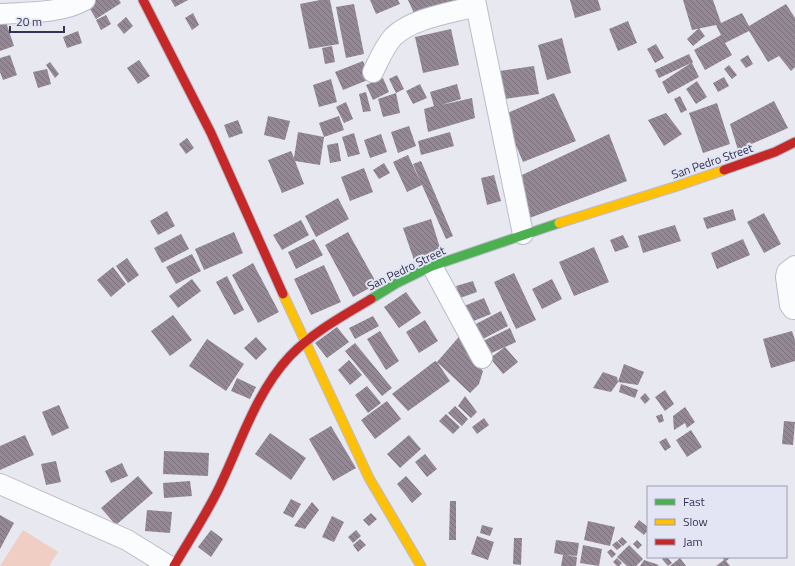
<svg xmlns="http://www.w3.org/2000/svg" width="795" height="566" viewBox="0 0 795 566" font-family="'Titillium Web',sans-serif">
  <defs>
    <pattern id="building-back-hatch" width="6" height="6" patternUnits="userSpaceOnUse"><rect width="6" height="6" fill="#948895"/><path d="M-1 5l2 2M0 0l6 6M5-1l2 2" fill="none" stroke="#79707c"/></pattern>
  </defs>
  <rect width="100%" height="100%" fill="#e7e8f0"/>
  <path fill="#f0cec4" d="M23,530L58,552L49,566H0Z"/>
  <path fill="url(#building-back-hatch)" d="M92,0H119L121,3L96,19L87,4Z
    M171,0H188L175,7Z
    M320,0H330L339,44L309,49L300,4Z
    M370,0H398L400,4L376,14Z
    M408,0H456L457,4L418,22Z
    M570,0H598L601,10L575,18Z
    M683,0H713L721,23L742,13L749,26L786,4L795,18V67L791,71L779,56L768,62L749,31L725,43L732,55L705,70L694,50L721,35L716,25L692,30Z
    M354,4L364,54L346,58L336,7Z
    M193,13L199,25L192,30L185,18Z
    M106,15L111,24L101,30L96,20Z
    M126,17L133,26L124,34L117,25Z
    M5,19L14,46L0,51V20Z
    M628,21L637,43L618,51L609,29Z
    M699,28L705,36L693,46L687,39Z
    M451,29L459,65L423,73L415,37Z
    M78,31L82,43L67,48L63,37Z
    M562,38L571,73L547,80L538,45Z
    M656,44L664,58L655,63L647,49Z
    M332,46L335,62L325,64L322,48Z
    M689,54L693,62L692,63L699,77L668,94L662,82L691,63L659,78L655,70Z
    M10,55L17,75L3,80L0,72V58Z
    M748,55L753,64L746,68L740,60Z
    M139,60L150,76L138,84L127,68Z
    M363,61L370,79L343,90L335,72Z
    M50,62L59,74L55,78L46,65Z
    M729,65L737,75L732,79L724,69Z
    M534,66L539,94L498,100L493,72Z
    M47,69L51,84L38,88L33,72Z
    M397,75L404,89L396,93L389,79Z
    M724,77L729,86L718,92L713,83Z
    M383,78L389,92L373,100L366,85Z
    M331,79L337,102L319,107L313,85Z
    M697,81L707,97L696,104L686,89Z
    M420,84L427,98L413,104L406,91Z
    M457,84L461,99L441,105L472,98L475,118L428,132L424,109L434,106L430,92Z
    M366,92L371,111L363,112L359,94Z
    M396,93L400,113L383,117L378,99Z
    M554,93L576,141L523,162L503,115Z
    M680,96L687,110L681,113L674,99Z
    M774,101L788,128L738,150L730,124Z
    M346,102L353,119L344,123L336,107Z
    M717,103L730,144L703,153L689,113Z
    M666,113L682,134L664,146L648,120Z
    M268,116L290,121L285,140L264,135Z
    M339,116L344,130L324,137L319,123Z
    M238,120L243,133L229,138L224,125Z
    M409,126L416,146L398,153L391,132Z
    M298,132L324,137L320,165L295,161L304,184L282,193L268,160L291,151L294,158Z
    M450,132L454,146L421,155L418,141Z
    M354,133L360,154L348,157L342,137Z
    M381,134L387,152L370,158L364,140Z
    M609,134L627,181L527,219L522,175Z
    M187,138L194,148L186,154L179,144Z
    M338,143L341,161L330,163L327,145Z
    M408,155L421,183L413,164L421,161L453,236L446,239L422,185L407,192L393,162Z
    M384,163L390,173L379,179L373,170Z
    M364,168L373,192L350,201L341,177Z
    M494,175L501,201L487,205L481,178Z
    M338,198L349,219L316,237L305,216Z
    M733,209L736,220L707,229L703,218Z
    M167,211L175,226L158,235L150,221Z
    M764,213L781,244L764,253L747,222Z
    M431,219L441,251L414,260L403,228Z
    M301,220L309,235L282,250L273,235Z
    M675,225L681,241L643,253L638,236Z
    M234,232L243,253L204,270L195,249Z
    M348,232L377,284L353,297L325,245Z
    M181,234L189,249L162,263L154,248Z
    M623,235L629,247L615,252L610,240Z
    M314,239L323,255L296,269L288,252Z
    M743,239L750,255L717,269L711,253Z
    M594,247L609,282L574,296L559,262Z
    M192,254L201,271L176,284L166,267Z
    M127,258L139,275L128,283L116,266Z
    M253,263L279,312L258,323L232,275Z
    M324,265L341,302L311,315L294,279Z
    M113,267L126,284L111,297L97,280Z
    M514,273L536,320L516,329L494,282Z
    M227,276L244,310L234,315L216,282Z
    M192,279L201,291L178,308L169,296Z
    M552,279L562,299L542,309L532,289Z
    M473,281L477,292L460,298L456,286Z
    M406,292L421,313L399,328L384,307Z
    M484,298L491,314L471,322L464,306Z
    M501,311L508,326L479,341L472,326Z
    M173,315L192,340L170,356L151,331Z
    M373,316L379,326L355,339L349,328Z
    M425,320L438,341L419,353L406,332Z
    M337,327L349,342L327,358L315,343Z
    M510,328L516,342L505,347L518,362L503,374L490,358L505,347L485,356L479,343Z
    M380,331L399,361L386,370L367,339Z
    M464,331L475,362L483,371L479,384L470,393L437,362Z
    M792,331L795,340V361L771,368L763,339Z
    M256,337L267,349L256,360L244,348Z
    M207,339L244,364L226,391L189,366Z
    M355,343L392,388L382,396L345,351Z
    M349,360L362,375L350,385L338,370Z
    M435,361L437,362L450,381L408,411L392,394Z
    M624,364L644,372L638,385L618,382Z
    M603,372L617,377L618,382L611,392L593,388Z
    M237,378L256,387L250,399L231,391Z
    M621,384L638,390L635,398L619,392Z
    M367,386L381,403L368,413L355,395Z
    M665,390L674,404L665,411L655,397Z
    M645,393L650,399L645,404L640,398Z
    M465,396L477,412L471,418L458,406Z
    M387,401L401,419L375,439L361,420Z
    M59,405L69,428L52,436L42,412Z
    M455,406L468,419L462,426L448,413Z
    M685,407L695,422L687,428L685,423L674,430L673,416Z
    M446,414L460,427L453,434L439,421Z
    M662,414L664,421L659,423L656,416Z
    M484,418L489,425L477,434L472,427Z
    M784,421L795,422L793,445L782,444Z
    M331,426L356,468L333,481L309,439Z
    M691,430L702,447L687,457L676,440Z
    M270,433L306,458L291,480L255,454Z
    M25,435L34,455L0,470V446Z
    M409,435L421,449L400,468L387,454Z
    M666,438L671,447L665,451L659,442Z
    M164,451L209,453L208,476L163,474Z
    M425,454L437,469L427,477L415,462Z
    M56,461L61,482L46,485L41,464Z
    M122,463L128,476L111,483L105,471Z
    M138,476L153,493L116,525L101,508Z
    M406,476L422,494L412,503L397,484Z
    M190,481L192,496L164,498L163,483Z
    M291,499L301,504L293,518L283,513Z
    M450,501H456V540H449Z
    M312,502L319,510L305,529L294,526Z
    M147,510L172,512L170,533L145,531Z
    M371,513L377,519L369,526L363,520Z
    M0,515L14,523L0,549Z
    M332,516L344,522L334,542L322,537Z
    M639,520L648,527V530L644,535L634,527Z
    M588,521L615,527L610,546L584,540Z
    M482,525L493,528L490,536L480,533Z
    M211,530L223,539L211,557L198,547Z
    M356,530L361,536L353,543L348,537Z
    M477,536L494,542L488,560L471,554Z
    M622,537L627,542L623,546L618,541Z
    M514,538H522L521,565L513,564Z
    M360,539L366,545L358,552L353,545Z
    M556,540L579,543L577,556L565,555L577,557L576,566H561L563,555L554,553Z
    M637,540L642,545L638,549L633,544Z
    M617,541L622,546L617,550L612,545Z
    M583,545L602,549L599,566L580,563Z
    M629,545L643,559L636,566H627L617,557Z
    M611,549L616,554L612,558L607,552Z
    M664,557H670L668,558L672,563L668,566L662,559Z
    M722,557H731L726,561L730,566H716L724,560Z
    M617,558L622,563L619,566H617L613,562Z
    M680,558L686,566H670Z
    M644,560L659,565L657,566H640Z"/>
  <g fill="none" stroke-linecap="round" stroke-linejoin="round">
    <g stroke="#babbcc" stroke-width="22">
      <path id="street" d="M475,0L523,234
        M0,14C29,12 59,14 85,0
        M373,72C379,60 384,47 393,37C412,18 451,13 476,6
        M432,266L482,358
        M795,266L787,272L786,277L790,305L793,309H795
        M0,484L127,540L169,566"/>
    </g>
    <g stroke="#babbcc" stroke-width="11">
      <path id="fast" d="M371,299L397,283L432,266L559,223"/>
    </g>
    <g stroke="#babbcc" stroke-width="11">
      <path id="slow" d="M559,223L674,187L724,170
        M283,294L369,478L421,566"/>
    </g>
    <g stroke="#babbcc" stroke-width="11">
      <path id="jam" d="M143,0L211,133L283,294
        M724,170L775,152L795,142
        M174,566C188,542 204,518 217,492C239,448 255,393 290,356C313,332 343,316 371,299"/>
    </g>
    <use href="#street" stroke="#fbfcfd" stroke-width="20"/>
    <use href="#fast" stroke="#4caf50" stroke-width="9"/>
    <use href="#slow" stroke="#ffc107" stroke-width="9"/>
    <use href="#jam" stroke="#c62828" stroke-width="9"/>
  </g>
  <g text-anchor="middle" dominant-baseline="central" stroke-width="4" stroke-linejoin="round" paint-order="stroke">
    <g font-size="12" fill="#333451" stroke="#e3e5f4">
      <text transform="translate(712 161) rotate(-19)">San Pedro Street</text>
      <text transform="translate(406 268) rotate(-26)">San Pedro Street</text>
    </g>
  </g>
  <rect x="647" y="486" width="140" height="72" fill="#e3e5f4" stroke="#9d9eb3"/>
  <rect x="655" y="499" width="20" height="6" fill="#4caf50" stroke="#9d9eb3"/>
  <text x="683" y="506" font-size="12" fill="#333451">Fast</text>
  <rect x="655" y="519" width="20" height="6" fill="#ffc107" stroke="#9d9eb3"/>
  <text x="683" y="526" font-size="12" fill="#333451">Slow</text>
  <rect x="655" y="539" width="20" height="6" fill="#c62828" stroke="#9d9eb3"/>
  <text x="683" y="546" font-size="12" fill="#333451">Jam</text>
  <path d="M10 26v6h54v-6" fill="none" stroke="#333451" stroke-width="2"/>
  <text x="16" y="26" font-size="12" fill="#333451" stroke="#e3e5f4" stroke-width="3" paint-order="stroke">20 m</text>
</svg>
